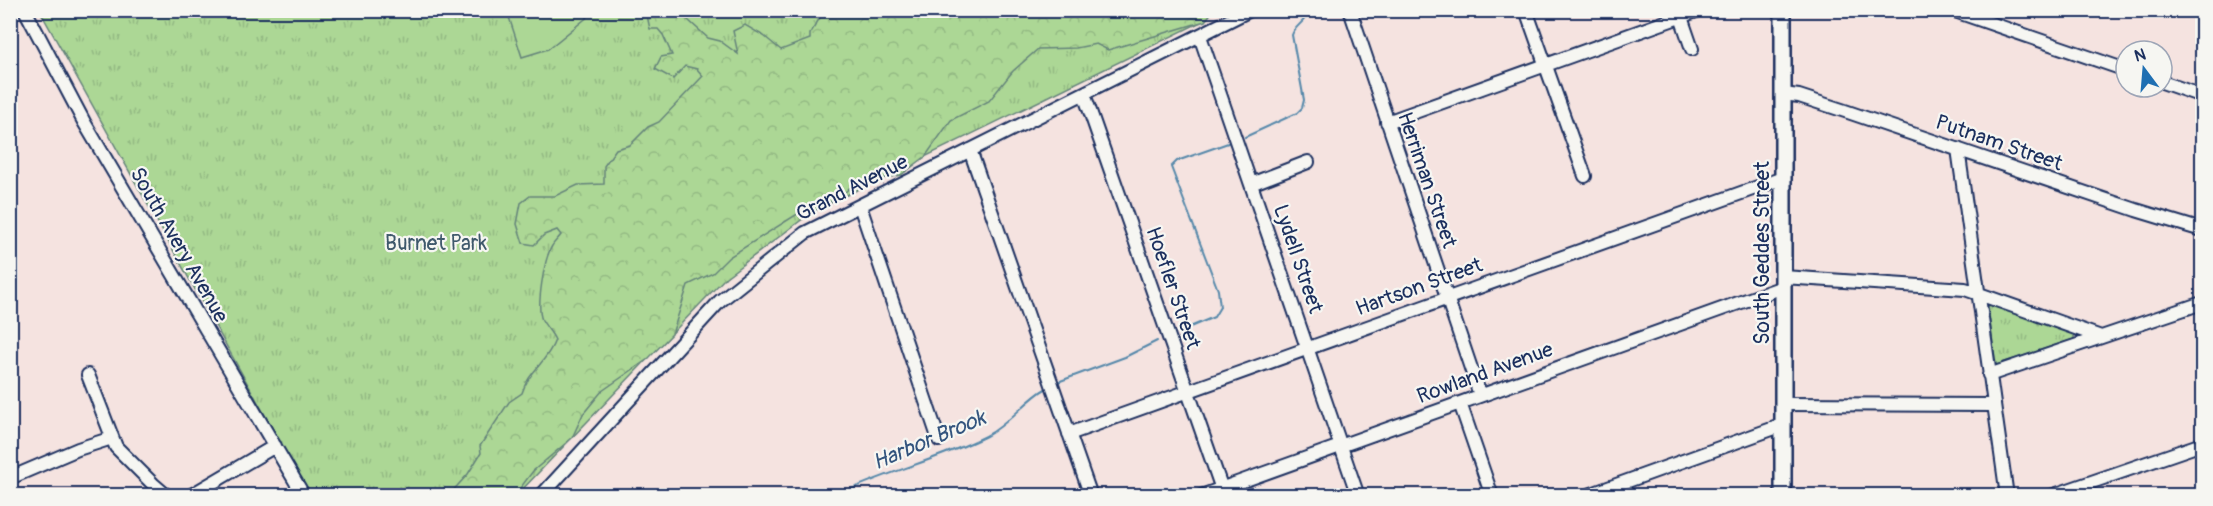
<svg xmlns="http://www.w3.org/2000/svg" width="2213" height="506" viewBox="0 0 2213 506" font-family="Pangolin,sans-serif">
  <defs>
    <pattern id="grass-tufts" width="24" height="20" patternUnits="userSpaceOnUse" patternTransform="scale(1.5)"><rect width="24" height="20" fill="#acd795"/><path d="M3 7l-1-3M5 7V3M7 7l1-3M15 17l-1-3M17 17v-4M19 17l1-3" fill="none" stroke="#93b983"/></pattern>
    <pattern id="forest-crowns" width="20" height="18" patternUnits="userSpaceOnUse" patternTransform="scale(1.5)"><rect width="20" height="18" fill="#acd795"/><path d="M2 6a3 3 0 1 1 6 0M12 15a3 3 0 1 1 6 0" fill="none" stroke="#93b983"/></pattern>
  </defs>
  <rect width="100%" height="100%" fill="#f5e3e0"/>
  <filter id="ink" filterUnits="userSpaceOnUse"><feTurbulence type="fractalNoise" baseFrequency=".0167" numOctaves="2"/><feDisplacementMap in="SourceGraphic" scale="12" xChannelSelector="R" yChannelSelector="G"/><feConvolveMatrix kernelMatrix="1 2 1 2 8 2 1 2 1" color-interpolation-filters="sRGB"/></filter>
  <g filter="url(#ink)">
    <path fill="url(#grass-tufts)" stroke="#64837a" stroke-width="1.5" d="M1180,10L1199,23L812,212L726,277L517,495L310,496L40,11Z
      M1990,304L2074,333V339L1996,365L1988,307Z"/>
    <path fill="url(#forest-crowns)" stroke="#64837a" stroke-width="1.5" d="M646,11H678L708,38L720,41L738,54L733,31L745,25L764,36L781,50L810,39V34L824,11H1213L1205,21L1108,50L1096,44L1076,48L1038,49L1013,71L989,101L951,120L925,157L901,175L854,184L835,201L815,203L729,257L713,273L688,285L672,334L648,359L602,391L583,414L572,438L533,471L515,495H449L468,474L481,453L480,446L509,402L522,393C528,372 548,361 555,340C552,333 546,327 542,320C536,307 544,259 552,246C554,242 558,239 561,235L557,230L544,235L534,245L523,243L517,224L521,203L530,196H555L578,185L604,184V166L616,149L630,145L648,127L659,122L703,76L697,69L685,66L673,79L655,69L661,57L672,55L663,35L658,29H650Z"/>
    <path fill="#acd795" stroke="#64837a" stroke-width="1.5" d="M507,11V10L595,11L548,49L522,57Z"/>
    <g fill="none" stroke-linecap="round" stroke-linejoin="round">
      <path stroke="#58a" stroke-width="2" d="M1245,137L1297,113L1302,108L1304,100L1292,35C1295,25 1307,22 1308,10
        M1178,332L1214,317L1220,307L1218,290L1171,167L1177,161L1228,143
        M1055,383L1125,357L1157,341
        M836,496C885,472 938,460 986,436C1011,423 1025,400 1047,388"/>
      <g stroke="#1b2f5e" stroke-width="16">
        <path id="minor" d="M25,10L84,122L304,496
          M1350,10L1480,395
          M1526,10L1585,176
          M1952,10L2126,70
          M1681,17L1692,49
          M1200,36L1358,496
          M2162,82L2202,96
          M1084,94L1224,495
          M1783,94L1799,96L1845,111L2136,210L2202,230
          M1387,122L1699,10
          M1958,149L2007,496
          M970,150L1091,496
          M1251,184L1308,162
          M860,206L939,440
          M1783,277L1965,289L2101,337
          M88,375L116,447L153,484L167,496
          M1989,375L2202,303
          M1460,403L1492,496
          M1782,404L1993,405
          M1069,434L1783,178
          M10,478L78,449L112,438
          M190,496L275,446
          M541,496L720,301L805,233L1250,10
          M1201,496L1783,287
          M1586,496L1783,425
          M2051,496L2202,444"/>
      </g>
      <g stroke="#1b2f5e" stroke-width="20">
        <path id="major" d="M1783,496V10"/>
      </g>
      <use href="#minor" stroke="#f6f6f2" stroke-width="12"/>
      <use href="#major" stroke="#f6f6f2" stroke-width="15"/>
    </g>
  </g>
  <g text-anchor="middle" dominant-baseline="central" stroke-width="4.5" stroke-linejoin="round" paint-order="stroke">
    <g font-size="21" fill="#1b2f5e" stroke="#f6f6f2">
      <text transform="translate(1999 143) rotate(19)">Putnam Street</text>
      <text transform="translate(1427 180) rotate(71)">Herriman Street</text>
      <text transform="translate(852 188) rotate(-27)">Grand Avenue</text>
      <text transform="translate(179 245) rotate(60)">South Avery Avenue</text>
      <text transform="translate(1762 253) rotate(-90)">South Geddes Street</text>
      <text transform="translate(1298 259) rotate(71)">Lydell Street</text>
      <text transform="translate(1419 287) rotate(-20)">Hartson Street</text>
      <text transform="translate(1173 288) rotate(71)">Hoefler Street</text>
      <text transform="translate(1485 373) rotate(-20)">Rowland Avenue</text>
    </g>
    <g font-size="21" fill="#3f596c" stroke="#f6f6f2">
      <text x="436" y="243">Burnet Park</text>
    </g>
    <g font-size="22" font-style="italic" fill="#33547e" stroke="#f6f6f2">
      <text transform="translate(929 440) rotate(-23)">Harbor Brook</text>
    </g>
  </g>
  <rect width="2213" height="506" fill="none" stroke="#f6f6f2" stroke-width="36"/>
  <rect x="18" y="18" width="2177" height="470" fill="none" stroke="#1b2f5e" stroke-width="2" filter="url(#ink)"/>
  <g transform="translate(2144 69) rotate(344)"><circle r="28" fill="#f6f6f2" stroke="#9ea6b7" stroke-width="1.5"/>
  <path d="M0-4.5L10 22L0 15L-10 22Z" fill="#1f6fb2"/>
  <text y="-9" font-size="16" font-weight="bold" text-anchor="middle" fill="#1b2f5e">N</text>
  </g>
</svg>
